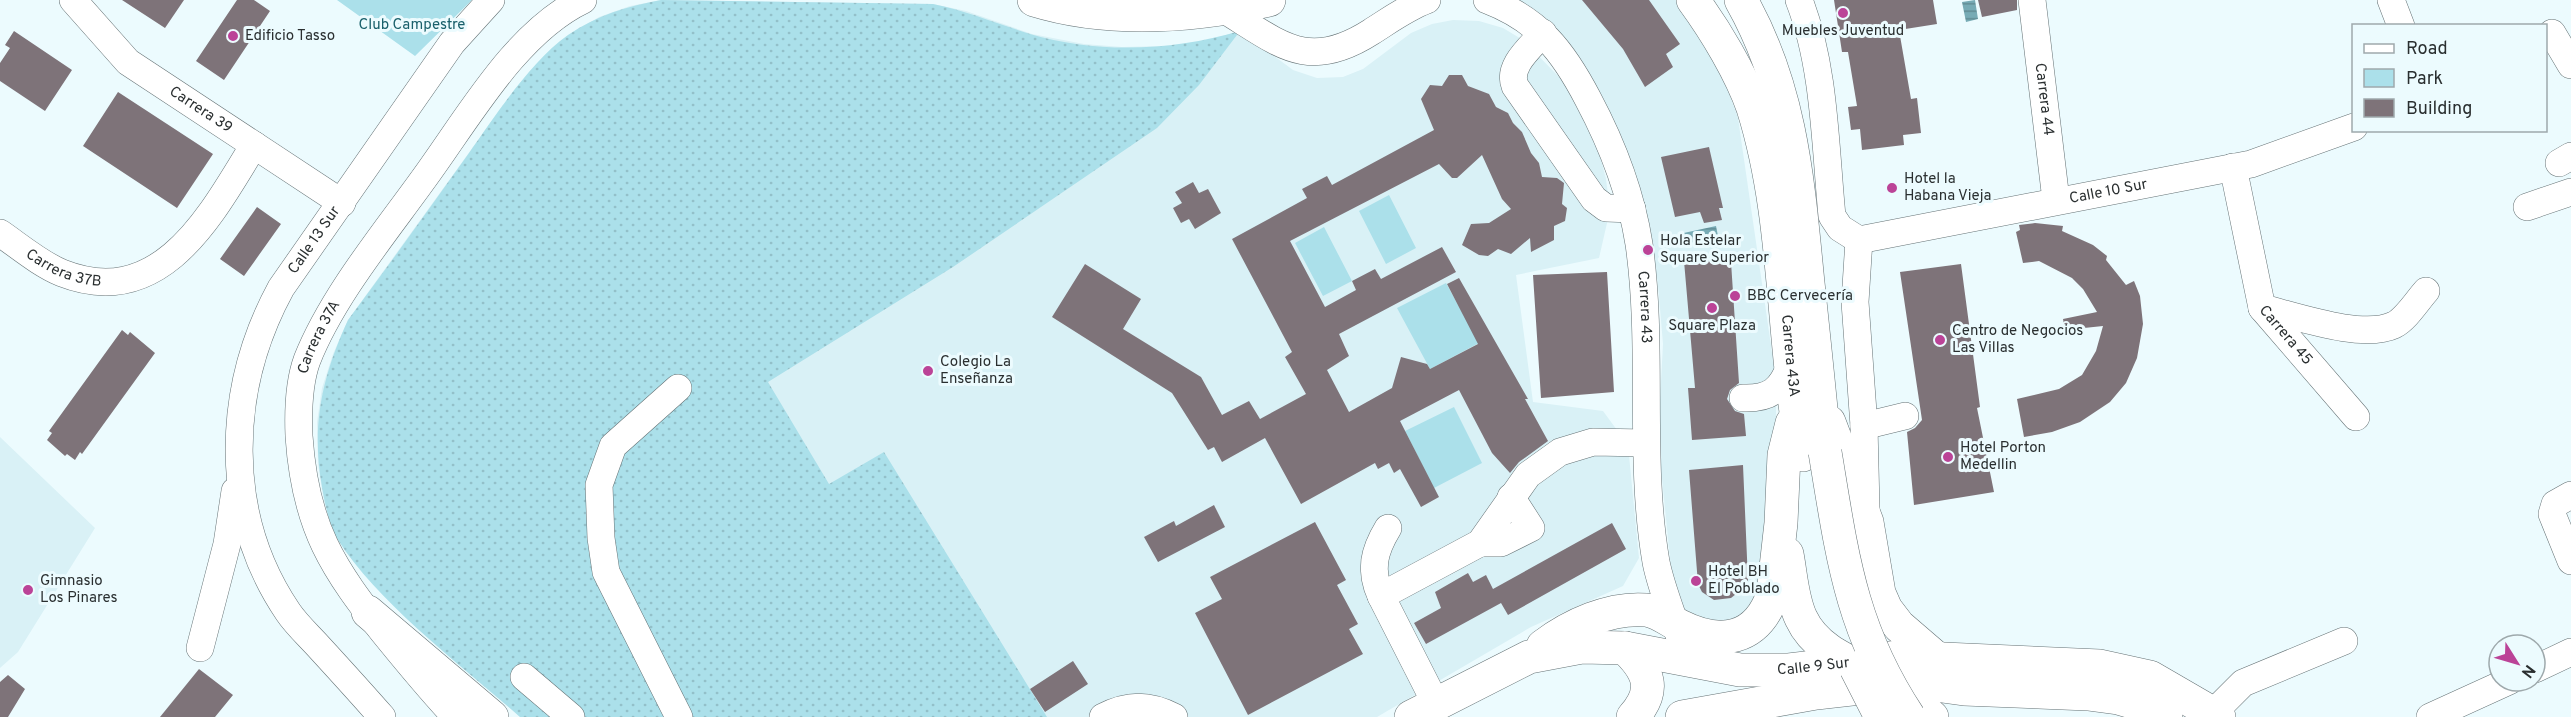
<svg xmlns="http://www.w3.org/2000/svg" width="2571" height="717" viewBox="0 0 2571 717" font-family="Overpass,sans-serif">
  <defs>
    <pattern id="grass-dots" width="8" height="8" patternUnits="userSpaceOnUse" patternTransform="scale(1.5)"><rect width="8" height="8" fill="#abe0ea"/><path d="M2 2h.1M6 6h.1" fill="none" stroke="#93c0c9" stroke-width="1.8" stroke-linecap="round"/></pattern>
    <pattern id="water-rules" width="6" height="5" patternUnits="userSpaceOnUse" patternTransform="scale(1.5)"><rect width="6" height="5" fill="#77abb5"/><path d="M0 2.5h6" fill="none" stroke="#628c94"/></pattern>
  </defs>
  <rect width="100%" height="100%" fill="#ecfbfe"/>
  <path fill="#d9f1f6" d="M661,0L933,4L966,11L1032,34L1084,44L1122,47L1165,46L1205,41L1240,31L1293,70L1317,78L1343,77L1363,69L1411,33L1432,24L1453,20L1479,21L1503,28L1523,40L1562,80L1583,113L1597,144L1606,179L1610,210L1599,258L1516,275L1533,402L1603,411L1628,445L1639,558L1623,586L1531,627L1377,717H520L413,622L359,567L324,502L318,464L317,422L322,388L333,354L348,320L494,118L545,56L568,36L599,17L630,6Z
    M1511,0H1683L1715,54L1738,118L1776,380V429L1766,582L1740,626L1686,618L1673,589L1658,438L1663,344L1658,285L1652,244L1631,164Z
    M0,437L95,528L18,652L0,668Z"/>
  <path fill="url(#grass-dots)" d="M661,0L933,4C967,11 998,24 1030,34C1097,54 1173,51 1240,31L1199,85L1157,128L953,267L768,382L829,484L884,452L1047,717H520C463,667 378,603 338,540C329,525 325,504 322,487C311,425 322,377 348,320C389,265 429,209 469,153C496,115 530,62 568,35C597,15 628,6 661,0Z"/>
  <path fill="#abe0ea" d="M337,0H472L415,56Z
    M1389,195L1416,248L1386,264L1359,211Z
    M1324,227L1352,281L1323,296L1295,243Z
    M1446,283L1479,343L1430,369L1397,308Z
    M1454,407L1482,463L1434,488L1405,431Z"/>
  <path fill="url(#water-rules)" d="M1975,0L1978,19L1966,22L1962,2Z
    M1716,226L1718,236L1682,245L1679,234Z"/>
  <path fill="#7e7379" d="M122,0H184L165,28Z
    M237,0H254L270,11L224,80L196,61Z
    M1582,0H1649L1680,44L1666,54L1673,67L1645,87L1623,49Z
    M1834,0H1933L1937,24L1899,30L1911,99L1917,98L1921,133L1903,135L1904,145L1862,150L1860,129L1851,130L1848,107L1857,106L1848,52H1842Z
    M1978,0H2017V10L1982,17Z
    M14,31L72,70L45,111L0,81V63L10,48L5,45Z
    M1449,75H1462L1468,86L1489,94L1496,107L1508,113L1513,123L1522,132L1531,153L1539,163L1542,177L1557,178L1564,183L1562,204L1567,208L1565,221L1554,226V240L1531,252L1530,238L1511,254L1498,249L1488,256L1479,255L1462,245L1471,224L1489,223L1511,209L1502,199L1482,155L1457,178H1452L1439,164L1290,241L1325,307L1356,290L1352,281L1375,269L1381,279L1442,247L1456,272L1339,334L1349,356L1327,370L1349,412L1392,388L1401,357L1427,364L1430,369L1478,344L1447,284L1459,278L1528,399H1525L1548,441L1519,462L1510,473L1492,453L1459,390L1400,421L1439,497L1421,507L1400,469L1394,473L1389,463L1378,469L1375,463L1301,504L1265,438L1222,462L1214,447L1208,450L1172,393L1052,317L1085,264L1141,299L1123,329L1201,377L1222,415L1249,401L1260,419L1306,394L1285,357L1292,352L1232,239L1307,198L1302,189L1327,176L1332,185L1434,130L1421,99L1430,85L1442,86Z
    M118,92L213,154L177,208L83,146Z
    M1709,147L1723,208H1719L1722,220L1704,223L1700,212L1675,217L1661,157Z
    M1193,182L1199,193L1208,189L1221,213L1195,229L1189,219L1181,223L1173,208L1182,203L1175,192Z
    M257,207L281,224L244,276L220,259Z
    M2035,223L2063,226L2062,231L2093,245L2107,256L2106,260L2126,285L2134,281L2140,296L2143,324L2137,358L2126,383L2110,402L2080,422L2052,432L2024,437L2017,399L2059,389L2082,375L2096,351L2103,326L2065,330L2063,319L2097,312L2083,289L2072,278L2039,261L2023,263L2016,232L2020,230L2019,225Z
    M1723,256L1724,262H1731L1739,383L1730,390L1727,399L1735,411L1744,414L1746,436L1692,440L1688,388H1695L1684,261Z
    M1961,264L1980,407L1977,408L1994,492L1914,505L1907,432L1915,428L1922,420L1900,272Z
    M1607,272L1614,392L1541,398L1533,275Z
    M122,330L128,335L130,332L155,353L82,454L80,452L75,460L67,454L65,456L47,440L52,433L49,431Z
    M1743,465L1748,581L1743,582L1741,590L1731,598L1714,600L1702,592L1698,584L1689,470Z
    M1214,505L1225,527L1158,562L1144,537L1174,521L1176,526Z
    M1315,522L1346,580L1337,585L1358,624L1349,629L1363,654L1248,715L1195,613L1222,599L1210,577Z
    M1612,523L1626,549L1508,615L1501,603L1426,644L1414,623L1441,608L1435,592L1468,573L1473,582L1486,575L1493,589Z
    M1073,661L1088,684L1045,712L1030,689Z
    M199,669L233,695L215,717H160Z
    M8,675L25,689L8,717H0V682Z"/>
  <g fill="none" stroke-linecap="round" stroke-linejoin="round">
    <g stroke="#657275" stroke-width="28">
      <g id="minor">
        <path id="s1" d="M73,0L128,62L342,203"/>
        <path id="s2" d="M1487,0C1539,20 1563,51 1588,99C1612,144 1631,193 1639,244C1654,349 1638,457 1656,562C1661,587 1671,611 1679,635"/>
        <path d="M1799,0C1825,67 1825,145 1832,216L1840,228L1859,240"/>
        <path id="s3" d="M2032,0L2056,200"/>
        <path d="M2391,0L2401,26"/>
        <path d="M1223,9C1279,43 1307,73 1371,32C1390,20 1406,8 1427,0"/>
        <path d="M1543,33C1530,48 1507,66 1515,86L1594,199L1606,208L1632,209"/>
        <path d="M2552,33L2571,65"/>
        <path d="M2559,163L2571,156"/>
        <path id="s4" d="M2233,167L2262,308L2356,417"/>
        <path d="M2527,207L2571,192"/>
        <path id="s5" d="M0,233C19,246 40,264 62,273C161,312 211,215 254,145"/>
        <path id="s6" d="M1859,240L2251,164L2354,127"/>
        <path d="M1859,240L1855,302L1864,426L1866,508"/>
        <path d="M2262,308C2296,316 2362,340 2394,325C2406,319 2417,301 2426,291"/>
        <path d="M678,388L613,446L599,485L601,538L606,572L679,717"/>
        <path d="M1743,398C1770,399 1781,390 1790,366"/>
        <path d="M1864,426L1905,416"/>
        <path d="M2571,495L2555,504L2552,514L2571,561"/>
        <path d="M1480,543H1501L1531,528L1511,497"/>
        <path d="M1381,596C1369,570 1374,551 1388,528"/>
        <path d="M200,648L227,544L235,491"/>
        <path d="M2535,669L2571,652"/>
        <path d="M524,677L571,717"/>
        <path d="M1436,704L1381,596L1480,543L1528,475L1560,452L1593,442L1645,443"/>
        <path d="M2213,713L2243,683L2344,641"/>
        <path id="s7" d="M382,717C361,693 340,670 318,646C308,635 296,624 288,612C222,515 226,389 281,288L452,43L491,0"/>
        <path id="s8" d="M456,717C432,692 410,665 388,638C332,568 305,527 299,436C298,412 299,382 307,360C333,294 389,228 430,170C471,113 518,31 583,0"/>
        <path d="M1103,717C1128,704 1149,704 1174,717"/>
        <path d="M2430,717L2509,681"/>
      </g>
    </g>
    <g stroke="#657275" stroke-width="34">
      <g id="major">
        <path d="M1034,0C1109,23 1192,17 1269,0"/>
        <path id="s9" d="M1693,0C1715,30 1741,73 1753,108C1788,219 1781,340 1803,455"/>
        <path d="M1741,0C1792,90 1798,182 1808,283C1814,339 1820,395 1825,452"/>
        <path d="M1829,422L1867,522L1879,593L1886,609L1899,626L1935,657"/>
        <path d="M1787,554C1791,575 1792,599 1801,618C1818,655 1861,665 1893,684C1907,693 1919,706 1932,717"/>
        <path d="M368,612L492,717"/>
        <path d="M1543,646C1571,625 1610,607 1646,610C1657,611 1670,621 1680,626C1720,646 1757,641 1773,594L1781,523L1784,455L1792,423"/>
        <path d="M1625,648C1649,671 1657,690 1633,717"/>
        <path id="s10" d="M1411,717L1529,657L1582,647L1625,648L1740,670H1789L1899,657L2100,666L2150,677L2219,717"/>
        <path d="M1682,717L1816,693L1913,682L1964,689L2088,694L2118,698L2139,704L2166,717"/>
      </g>
    </g>
    <use href="#minor" stroke="#fff" stroke-width="27"/>
    <use href="#major" stroke="#fff" stroke-width="33"/>
    <g stroke="#657275" stroke-width="34" stroke-linecap="butt">
      <path id="major-bridge" d="M1825,452C1842,554 1850,628 1909,717
        M1856,668L1881,717"/>
    </g>
    <use href="#major-bridge" stroke="#fff" stroke-width="33"/>
  </g>
  <g fill="#bb4397" stroke="#ecfbfe" stroke-width="2">
    <circle cx="1843" cy="13" r="6"/>
    <circle cx="233" cy="36" r="6"/>
    <circle cx="1892" cy="188" r="6"/>
    <circle cx="1648" cy="250" r="6"/>
    <circle cx="1735" cy="296" r="6"/>
    <circle cx="1712" cy="308" r="6"/>
    <circle cx="1940" cy="340" r="6"/>
    <circle cx="928" cy="371" r="6"/>
    <circle cx="1948" cy="457" r="6"/>
    <circle cx="1696" cy="581" r="6"/>
    <circle cx="28" cy="590" r="6"/>
  </g>
  <g text-anchor="middle" dominant-baseline="central" stroke-width="6" stroke-linejoin="round" paint-order="stroke">
    <g font-size="15" fill="#19606b" stroke="#ecfbfe">
      <text x="412" y="25">Club Campestre</text>
    </g>
    <g font-size="15" fill="#2a2f30" stroke="#ecfbfe" text-anchor="start">
      <text x="1843" y="31" text-anchor="middle">Muebles Juventud</text>
      <text x="245" y="36">Edificio Tasso</text>
      <text x="1904" y="179">Hotel la<tspan x="1904" dy="17">Habana Vieja</tspan></text>
      <text x="1660" y="241">Hola Estelar<tspan x="1660" dy="17">Square Superior</tspan></text>
      <text x="1747" y="296">BBC Cervecería</text>
      <text x="1712" y="326" text-anchor="middle">Square Plaza</text>
      <text x="1952" y="331">Centro de Negocios<tspan x="1952" dy="17">Las Villas</tspan></text>
      <text x="940" y="362">Colegio La<tspan x="940" dy="17">Enseñanza</tspan></text>
      <text x="1960" y="448">Hotel Porton<tspan x="1960" dy="17">Medellin</tspan></text>
      <text x="1708" y="572">Hotel BH<tspan x="1708" dy="17">El Poblado</tspan></text>
      <text x="40" y="581">Gimnasio<tspan x="40" dy="17">Los Pinares</tspan></text>
    </g>
    <g font-size="15" fill="#2a2f30" stroke="#ecfbfe">
      <text stroke="none"><textPath href="#s3" startOffset="100">Carrera 44</textPath></text>
      <text stroke="none"><textPath href="#s1" startOffset="170">Carrera 39</textPath></text>
      <text stroke="none"><textPath href="#s6" startOffset="254">Calle 10 Sur</textPath></text>
      <text stroke="none"><textPath href="#s7" startOffset="540">Calle 13 Sur</textPath></text>
      <text stroke="none"><textPath href="#s5" startOffset="74">Carrera 37B</textPath></text>
      <text stroke="none"><textPath href="#s2" startOffset="363">Carrera 43</textPath></text>
      <text stroke="none"><textPath href="#s4" startOffset="180">Carrera 45</textPath></text>
      <text stroke="none"><textPath href="#s8" startOffset="432">Carrera 37A</textPath></text>
      <text stroke="none"><textPath href="#s9" startOffset="375">Carrera 43A</textPath></text>
      <text stroke="none"><textPath href="#s10" startOffset="420">Calle 9 Sur</textPath></text>
    </g>
  </g>
  <rect x="2352" y="24" width="195" height="108" fill="#ecfbfe" stroke="#9ea9ac" stroke-width="1.5"/>
  <rect x="2364" y="44" width="30" height="9" fill="#ffffff" stroke="#9ea9ac" stroke-width="1.5"/>
  <text x="2406" y="54" font-size="18" fill="#2a2f30">Road</text>
  <rect x="2364" y="69" width="30" height="18" fill="#abe0ea" stroke="#9ea9ac" stroke-width="1.5"/>
  <text x="2406" y="84" font-size="18" fill="#2a2f30">Park</text>
  <rect x="2364" y="99" width="30" height="18" fill="#7e7379" stroke="#9ea9ac" stroke-width="1.5"/>
  <text x="2406" y="114" font-size="18" fill="#2a2f30">Building</text>
  <g transform="translate(2517 663) rotate(127)"><circle r="28" fill="#ecfbfe" stroke="#9ea9ac" stroke-width="1.5"/>
  <path d="M0-4.5L10 22L0 15L-10 22Z" fill="#bb4397"/>
  <text y="-9" font-size="16" font-weight="bold" text-anchor="middle" fill="#2a2f30">N</text>
  </g>
</svg>
